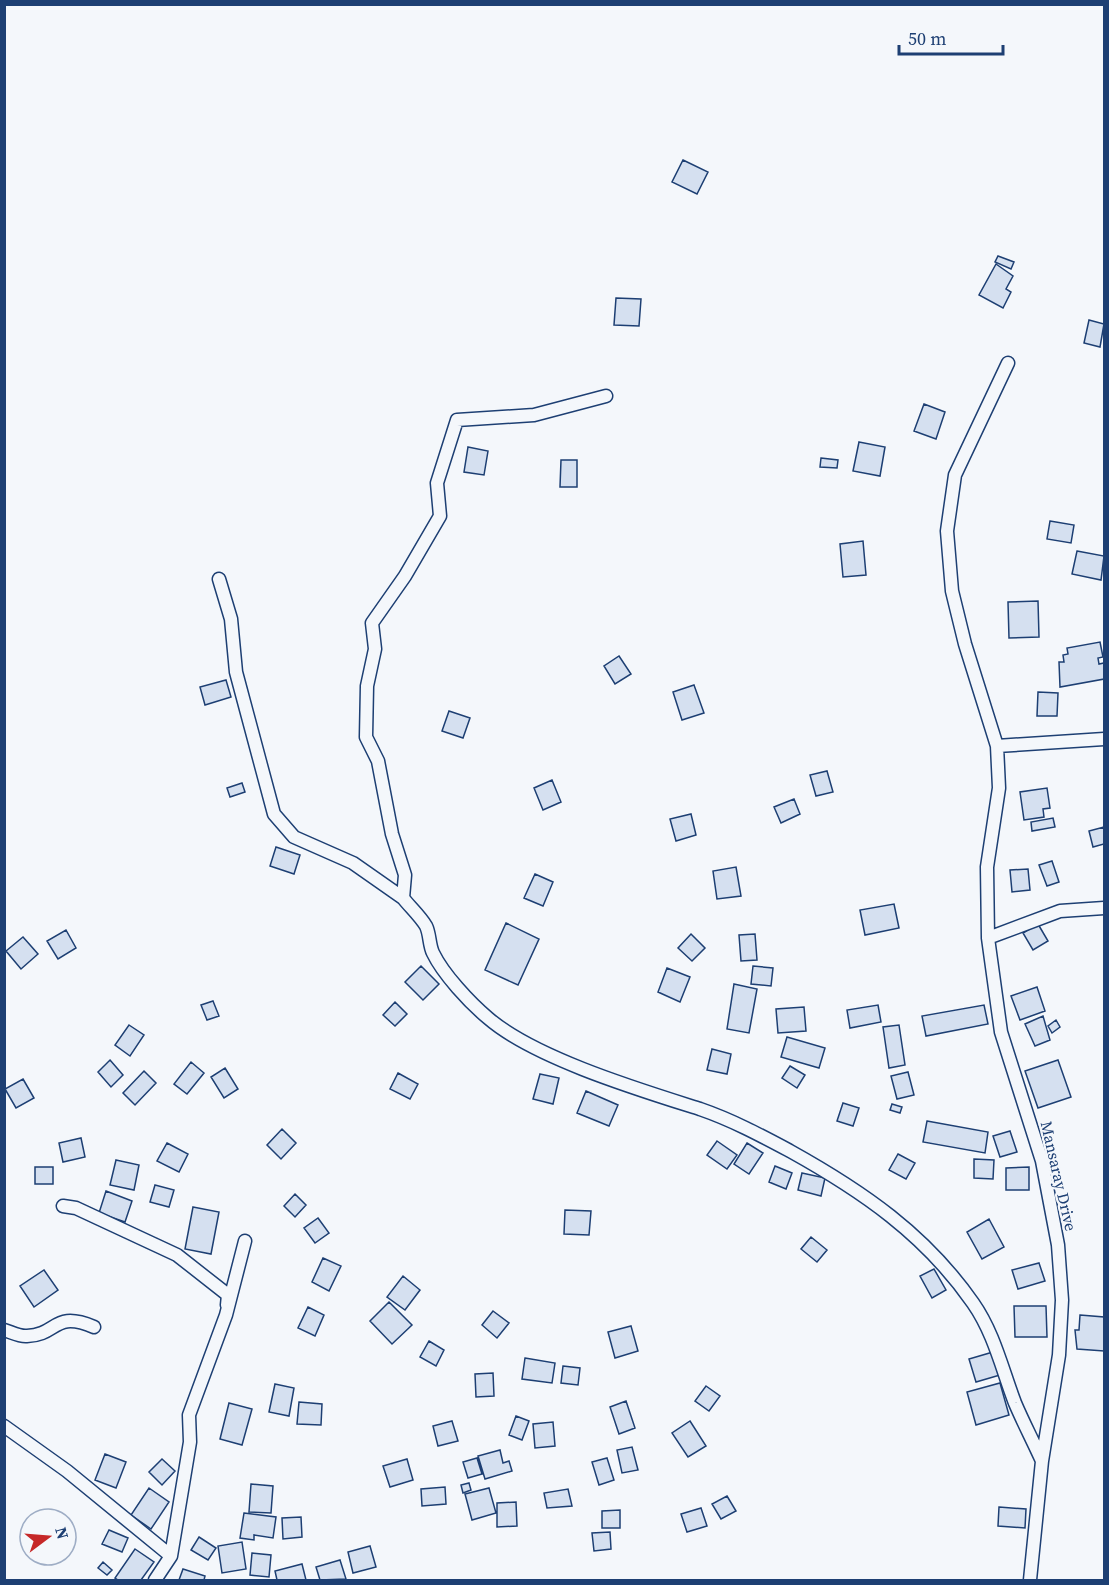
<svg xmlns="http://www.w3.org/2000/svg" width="1109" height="1585" viewBox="0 0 1109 1585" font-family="'Source Serif 4',serif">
  <rect width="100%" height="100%" fill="#f4f7fb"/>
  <path fill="#d5e0f0" stroke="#1d3f73" stroke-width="1.5" d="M683,160L708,172L697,194L672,182Z
    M998,256L1014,262L1011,269L995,262Z
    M996,264L1013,276L1006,289L1011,292L1003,308L979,295Z
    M616,298L641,299L639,326L614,325Z
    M1089,320L1104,324L1100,347L1084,343Z
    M924,404L945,412L936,439L914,431Z
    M859,442L885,447L880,476L853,471Z
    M468,447L488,451L484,475L464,472Z
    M821,458L838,460L837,468L820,467Z
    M561,460H577V487H560Z
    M1050,521L1074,525L1071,543L1047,539Z
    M863,541L866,575L843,577L840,544Z
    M1077,551L1104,556L1101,580L1072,574Z
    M1038,601L1039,637L1009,638L1008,602Z
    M1100,642L1103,657L1098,658L1099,664L1104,663V679L1060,687L1059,662H1064L1063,655L1068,654L1067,648Z
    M619,656L631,674L615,684L604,666Z
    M226,680L231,697L205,705L200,687Z
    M694,685L704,713L682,720L673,692Z
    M1038,692L1058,693L1057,716H1037Z
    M449,711L470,718L463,738L442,731Z
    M827,771L833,792L816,796L810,775Z
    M552,780L561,802L543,810L534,788Z
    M242,783L245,792L230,797L227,788Z
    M1047,788L1050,808L1043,809L1044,817L1024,820L1020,792Z
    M794,799L800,814L781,823L774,807Z
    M691,814L696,835L676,841L670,819Z
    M1053,818L1055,827L1032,831L1031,822Z
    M1104,827V844L1093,847L1089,831Z
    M276,847L300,855L294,874L270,866Z
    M1052,861L1059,882L1047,886L1039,865Z
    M736,867L741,896L717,899L713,871Z
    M1028,869L1030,890L1012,892L1010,870Z
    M535,874L553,882L543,906L524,898Z
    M894,904L899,928L865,935L860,910Z
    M506,923L539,939L518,985L485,970Z
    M1038,924L1048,941L1033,950L1023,933Z
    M66,930L76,948L58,959L47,941Z
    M691,934L705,948L692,961L678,948Z
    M755,934L757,960L741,961L739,935Z
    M23,937L38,954L21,969L6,951Z
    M421,966L439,984L423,1000L405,982Z
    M753,966L773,968L771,986L751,984Z
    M667,968L690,977L680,1002L658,992Z
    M734,984L757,989L749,1033L727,1029Z
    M1037,987L1045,1011L1020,1020L1011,996Z
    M213,1001L219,1016L207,1020L201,1005Z
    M395,1002L407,1014L395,1026L383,1015Z
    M878,1005L881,1022L850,1028L847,1010Z
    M984,1005L988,1024L926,1036L922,1016Z
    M804,1007L806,1031L778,1033L776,1009Z
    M1043,1016L1050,1040L1035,1046L1025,1024Z
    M1056,1020L1060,1027L1052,1033L1048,1026Z
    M129,1025L144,1035L130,1056L115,1045Z
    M899,1025L905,1065L889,1068L883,1027Z
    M787,1037L825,1048L819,1068L781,1057Z
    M712,1049L731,1054L727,1074L707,1070Z
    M110,1060L123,1075L111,1087L98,1072Z
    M1058,1060L1071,1097L1038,1108L1025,1071Z
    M191,1062L204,1073L187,1094L174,1084Z
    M790,1066L805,1075L797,1088L782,1078Z
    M225,1068L238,1089L224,1098L211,1077Z
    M144,1071L156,1083L135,1105L123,1093Z
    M908,1072L914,1095L897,1099L891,1076Z
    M398,1073L418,1084L410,1099L390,1089Z
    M540,1074L559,1078L553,1104L533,1099Z
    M23,1079L34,1098L16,1108L5,1089Z
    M586,1091L618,1105L609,1126L577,1113Z
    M843,1103L859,1108L853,1126L837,1121Z
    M892,1104L902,1107L900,1113L890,1110Z
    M927,1121L988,1132L985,1153L923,1142Z
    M282,1129L296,1143L281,1159L267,1145Z
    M1010,1131L1017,1152L1000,1157L993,1136Z
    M81,1138L85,1157L63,1162L59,1143Z
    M717,1141L737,1155L727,1169L707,1155Z
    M167,1143L188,1154L179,1172L157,1161Z
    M747,1143L763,1153L749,1174L734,1164Z
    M898,1154L915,1163L906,1179L889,1170Z
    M974,1159L994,1160L993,1179L974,1178Z
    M116,1160L139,1165L134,1190L110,1185Z
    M775,1166L792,1173L786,1189L769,1182Z
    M35,1167H53V1184H35Z
    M1029,1167V1190H1006V1168Z
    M802,1173L825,1178L821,1196L798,1190Z
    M155,1185L174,1190L169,1207L150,1202Z
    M106,1191L132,1201L125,1222L99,1213Z
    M295,1194L306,1205L295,1217L284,1206Z
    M193,1207L219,1212L211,1254L185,1249Z
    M565,1210L591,1211L589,1235L564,1234Z
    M318,1218L329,1233L315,1243L304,1228Z
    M989,1219L1004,1247L982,1259L967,1232Z
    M811,1237L827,1250L817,1262L801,1249Z
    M323,1258L341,1266L329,1291L312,1282Z
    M1039,1263L1045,1281L1018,1289L1012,1270Z
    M934,1269L946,1290L932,1298L920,1276Z
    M44,1270L58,1290L34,1307L20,1286Z
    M403,1276L420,1290L405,1310L387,1297Z
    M389,1302L412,1325L392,1344L370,1321Z
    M1014,1306H1046L1047,1337H1015Z
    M308,1307L324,1315L315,1336L298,1328Z
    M493,1311L509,1323L497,1338L482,1325Z
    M1080,1315L1104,1317V1351L1077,1349L1075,1330H1079Z
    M631,1326L638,1351L615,1358L608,1332Z
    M429,1341L444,1350L436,1366L420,1357Z
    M993,1352L1000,1375L976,1382L969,1359Z
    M525,1358L555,1363L552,1383L522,1379Z
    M563,1366L580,1368L578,1385L561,1383Z
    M493,1373L494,1396L476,1397L475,1374Z
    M1000,1383L1009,1415L976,1425L967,1392Z
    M275,1384L294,1388L289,1416L269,1412Z
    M706,1386L720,1396L709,1411L695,1401Z
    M626,1401L635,1428L619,1434L610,1407Z
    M299,1402L322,1404L321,1425L297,1424Z
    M229,1403L252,1409L242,1445L220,1439Z
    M516,1416L529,1421L522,1440L509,1435Z
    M452,1421L458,1441L438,1446L433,1426Z
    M690,1421L706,1446L688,1457L672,1433Z
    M553,1422L555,1446L535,1448L533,1424Z
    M632,1447L638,1470L622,1473L617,1450Z
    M500,1450L503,1463L509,1461L512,1471L485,1479L478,1456Z
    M105,1454L126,1462L116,1488L95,1480Z
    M477,1458L482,1474L468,1478L463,1462Z
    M607,1458L614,1480L599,1485L592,1462Z
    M162,1459L175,1471L162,1485L149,1472Z
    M407,1459L413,1480L390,1487L383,1466Z
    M469,1483L471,1490L463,1493L461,1485Z
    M251,1484L273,1486L271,1513L249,1512Z
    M445,1487L446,1504L422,1506L421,1489Z
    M149,1488L169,1502L151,1529L131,1515Z
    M489,1488L496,1513L472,1520L465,1494Z
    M568,1489L572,1506L547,1508L544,1493Z
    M727,1496L736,1511L721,1519L712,1504Z
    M516,1502L517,1526L497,1527V1503Z
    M999,1507L1026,1509L1025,1528L998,1526Z
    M701,1508L707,1526L687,1532L681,1514Z
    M620,1510V1528H602V1511Z
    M244,1513L276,1517L273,1538L254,1535V1540L240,1538Z
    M301,1517L302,1537L283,1539L282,1518Z
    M109,1530L128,1538L122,1552L102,1544Z
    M610,1532L611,1549L594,1551L592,1533Z
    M199,1537L216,1548L208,1560L191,1550Z
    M242,1542L246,1569L222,1573L218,1546Z
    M370,1546L376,1567L353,1573L348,1552Z
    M135,1549L154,1562L141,1580H118L115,1578Z
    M252,1553L271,1555L269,1577L250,1575Z
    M340,1560L346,1579L320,1580L316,1567Z
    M103,1562L112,1570L107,1575L98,1568Z
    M302,1564L306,1580H277L275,1571Z
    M183,1569L205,1576L204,1580H179Z"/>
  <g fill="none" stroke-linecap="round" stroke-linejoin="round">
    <g stroke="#1d3f73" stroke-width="15">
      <path id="minor" d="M1008,363L955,475L947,531L952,591L965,644L997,746L999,788L987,867L988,938L1001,1032L1042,1161L1058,1245L1062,1300L1059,1355L1042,1461L1030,1580
        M606,396L534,415L457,420L437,483L440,516L405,576L372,623L375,649L367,686L366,737L378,761L392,834L405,875L403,898C410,907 420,916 426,926C430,934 429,945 433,953C443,974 470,1003 488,1018C534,1058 640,1090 700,1109C732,1120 760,1135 790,1151C862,1191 925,1234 973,1303C994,1333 1002,1369 1015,1403C1023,1422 1033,1441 1042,1461
        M219,579L231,619L236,672L274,814L294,837L353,863L403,898
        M997,746L1104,739
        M988,938L1060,911L1104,908
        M63,1206L76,1208L177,1255L228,1295L227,1305
        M4,1330C11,1332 20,1337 27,1336C58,1335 53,1310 94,1327
        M4,1426L67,1471L171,1556
        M155,1580L171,1556L190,1442L189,1415L226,1315L245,1241"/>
    </g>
    <use href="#minor" stroke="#f4f7fb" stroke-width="12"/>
  </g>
  <g text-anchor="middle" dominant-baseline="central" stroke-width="4.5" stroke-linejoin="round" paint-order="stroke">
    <g font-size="16" fill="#1d3f73" stroke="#f4f7fb">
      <text transform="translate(1059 1176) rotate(77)">Mansaray Drive</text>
    </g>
  </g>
  <rect width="1109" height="1585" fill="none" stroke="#1d3f73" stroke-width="12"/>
  <g transform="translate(48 1537) rotate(74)"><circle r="28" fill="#f4f7fb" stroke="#9eadc5" stroke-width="1.5"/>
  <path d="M0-4.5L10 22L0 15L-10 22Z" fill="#c62828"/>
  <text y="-9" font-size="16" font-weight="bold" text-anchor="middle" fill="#1d3f73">N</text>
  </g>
  <path d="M899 45v9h104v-9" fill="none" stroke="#1d3f73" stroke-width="3"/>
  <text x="908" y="45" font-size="18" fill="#1d3f73" stroke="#f4f7fb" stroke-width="4.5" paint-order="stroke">50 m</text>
</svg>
